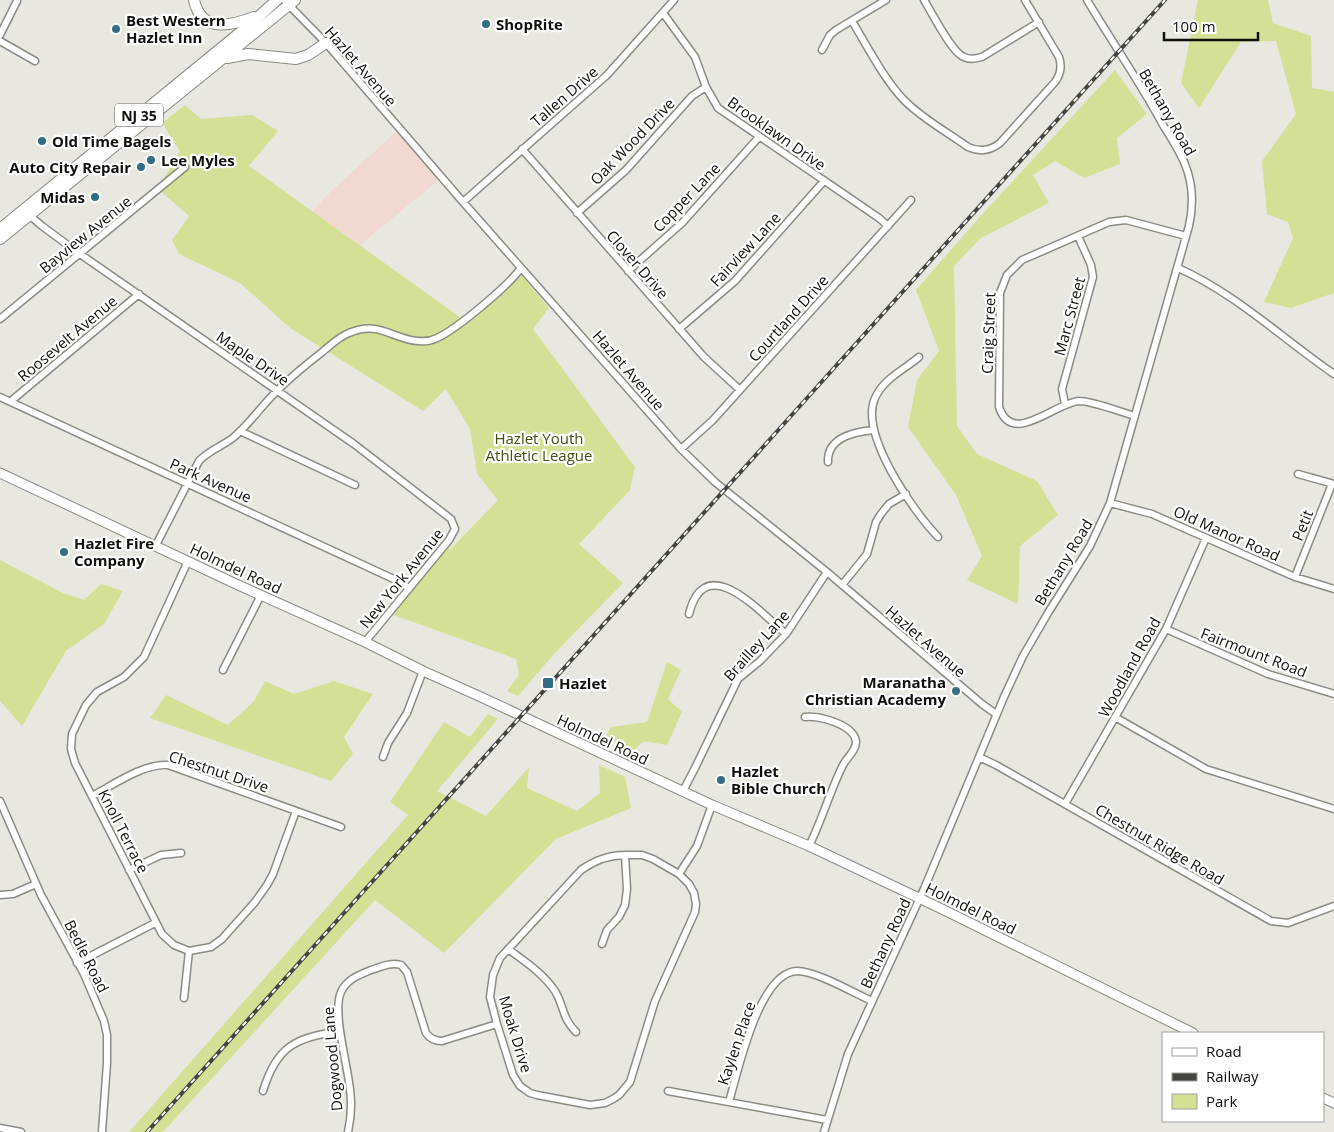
<svg xmlns="http://www.w3.org/2000/svg" width="1334" height="1132" viewBox="0 0 1334 1132" font-family="'Open Sans',sans-serif">
  <rect width="100%" height="100%" fill="#e9e8e0"/>
  <path fill="#f1d8d0" d="M399,129L441,178L360,245L313,212L324,198Z"/>
  <path fill="#d3e096" d="M1198,0H1268L1273,23L1311,36L1312,88L1334,92V293L1291,308L1264,302L1293,238L1288,222L1267,214L1262,161L1296,114L1276,41L1241,42L1199,108L1181,83Z
    M1115,70L1147,114L1117,138L1120,164L1084,178L1055,161L1033,175L1049,203L981,238L954,266L957,426L977,454L1037,481L1058,515L1020,546L1018,604L967,580L982,556L956,495L908,427L917,380L939,351L916,290L977,220Z
    M185,105L201,119L252,115L278,131L249,166L464,320L503,286L522,276L549,308L533,329L635,467L630,490L579,544L623,583L554,654L518,696L507,691L519,675L516,659L388,613L458,531L448,552L498,500L477,474L470,429L446,389L423,411L290,328L240,283L179,254L172,240L189,216L158,189L180,151L162,123Z
    M0,560L63,593L84,600L101,584L123,591L104,624L66,651L22,726L0,701Z
    M667,662L681,670L668,699L682,712L667,745L644,741L634,750L606,737L611,727L647,722Z
    M265,681L294,694L334,681L373,694L344,737L353,754L331,781L150,718L166,695L228,725L254,701Z
    M488,714L498,719L437,791L486,816L529,767L527,788L577,811L600,793L599,765L625,777L631,808L556,839L444,953L375,900L163,1132H129L408,815L390,802L444,722L470,737Z"/>
  <g fill="none" stroke-linecap="round" stroke-linejoin="round">
    <g stroke="#8c8a83" stroke-width="9">
      <path id="minor" d="M284,0L326,43L463,202L681,449L715,482L827,572L982,704L996,714
        M924,0C932,13 950,49 962,56C968,60 975,59 982,57L1039,22
        M663,13L695,57L706,87L718,108L879,218L888,226
        M852,21C867,46 885,81 905,101C923,119 947,132 968,147C979,152 990,151 1000,143L1055,82C1061,74 1062,66 1059,57L1025,0
        M0,35L17,1
        M0,41L35,61
        M822,50L830,35L836,30L886,0
        M522,149L704,357L740,390
        M463,202L607,75L674,0
        M577,213L626,170L692,96L706,87
        M29,215L42,226L80,254L354,444L451,519L455,529L449,540L365,642
        M1178,268C1235,293 1283,339 1334,374
        M628,271L682,223L759,137
        M0,319L185,167
        M679,329L735,281L824,181
        M919,357C904,370 884,378 875,398C859,434 913,511 938,537
        M0,397L398,581L409,588
        M11,401L139,294
        M1065,404L1062,389L1093,277L1091,265L1078,236
        M1135,416C1120,412 1093,401 1079,401C1054,403 1012,447 999,407L1000,293L1007,275L1022,260L1109,222L1126,220L1186,236
        M240,431L355,485
        M681,449L713,420L911,200
        M828,462C827,437 855,432 873,430
        M1298,474L1334,484
        M1110,503L1152,514L1295,577L1334,589
        M156,545L199,461C209,450 223,446 234,437C247,426 258,411 270,398C286,381 303,367 321,353C330,346 338,337 349,333C379,320 392,339 418,341C425,342 431,341 437,338C457,329 508,286 521,268
        M188,561L144,657L124,677L97,692L86,705L72,734L71,749L75,763L162,934L174,945L189,951L211,947L222,939L255,902L267,885L273,874L296,811
        M1295,577L1332,484
        M842,585L867,554L876,522L881,514L889,504L906,494
        M689,614C705,549 760,612 786,634
        M1166,629L1268,674L1334,694
        M223,670L261,595
        M805,717C819,715 855,725 856,742C856,751 847,757 843,765C830,791 822,820 809,846
        M1115,717L1206,769L1334,809
        M383,757L388,743L407,713L423,671
        M979,757L996,765L1271,921L1288,923L1334,906
        M683,791L695,768L738,679L760,661L786,634L827,572
        M92,796C113,785 144,763 168,765L341,827
        M0,801L41,895L84,974L104,1021L107,1035V1063L102,1132
        M1065,804L1166,629L1206,538
        M625,855H642L653,859L679,874L689,884L694,893L696,904L695,912L655,1001L630,1082L619,1095L613,1099L605,1103L590,1105L537,1095L530,1093L520,1086L513,1075L497,1024L490,997L493,975L500,958L581,870C595,860 608,855 625,855Z
        M129,870L161,855L181,853
        M679,874L697,846L712,805
        M0,895L13,894L36,884
        M602,944L607,930L619,917L625,905L627,889L625,855
        M508,949C524,961 543,973 555,991C564,1006 562,1018 576,1032
        M77,963L155,923
        M184,998L189,951
        M263,1091C277,1045 296,1038 340,1031
        M668,1091L827,1120
        M729,1102C738,1071 759,972 797,971C816,971 854,993 872,1001
        M0,1128L21,1132
        M348,1132C351,1118 352,1104 350,1090C348,1066 332,1012 341,992C347,979 359,975 371,970C381,967 390,962 401,965L407,972L426,1033C430,1039 435,1041 442,1041L497,1024
        M824,1132L848,1054L924,889L1004,697L1023,656L1048,613L1090,546L1110,503L1189,226C1193,208 1193,190 1188,173C1183,155 1172,140 1163,125C1140,82 1112,42 1087,0"/>
    </g>
    <g stroke="#8c8a83" stroke-width="11">
      <path id="major" d="M0,473L236,584L365,642L423,671L481,697L712,805L809,846L942,909L1193,1033
        M1323,1098L1334,1103"/>
    </g>
    <g stroke="#8c8a83" stroke-width="12">
      <path id="highway" d="M194,0C201,33 230,26 254,17
        M227,58L248,54L296,59L308,55L326,43
        M0,229L248,26L277,0
        M0,239L295,0"/>
    </g>
    <use href="#minor" stroke="#fff" stroke-width="6"/>
    <use href="#major" stroke="#fff" stroke-width="9"/>
    <use href="#highway" stroke="#fff" stroke-width="10"/>
    <g stroke="#454440" stroke-width="4">
      <path id="rail" d="M147,1132L1165,0"/>
    </g>
    <use href="#rail" stroke="#fff" stroke-width="2" stroke-dasharray="5.5" stroke-linecap="butt"/>
  </g>
  <g fill="#316d84" stroke="#fff" stroke-width="2">
    <circle cx="486" cy="24" r="5"/>
    <circle cx="116" cy="29" r="5"/>
    <circle cx="42" cy="141" r="5"/>
    <circle cx="151" cy="160" r="5"/>
    <circle cx="141" cy="167" r="5"/>
    <circle cx="95" cy="197" r="5"/>
    <circle cx="64" cy="552" r="5"/>
    <rect x="542" y="677" width="12" height="12" rx="2.5"/>
    <circle cx="956" cy="691" r="5"/>
    <circle cx="721" cy="780" r="5"/>
  </g>
  <g text-anchor="middle" dominant-baseline="central" stroke-width="4.5" stroke-linejoin="round" paint-order="stroke">
    <rect fill="#fff" stroke="#575755" stroke-width="1" x="115" y="103.5" width="48" height="23" rx="4"/>
    <g font-size="14" font-weight="bold" fill="#0f0f0c">
      <text x="139" y="115">NJ 35</text>
    </g>
    <g font-size="15" font-weight="bold" fill="#0f0f0c" stroke="#fff" text-anchor="start">
      <text x="126" y="20">Best Western<tspan x="126" dy="17">Hazlet Inn</tspan></text>
      <text x="496" y="24">ShopRite</text>
      <text x="52" y="141">Old Time Bagels</text>
      <text x="161" y="160">Lee Myles</text>
      <text x="131" y="167" text-anchor="end">Auto City Repair</text>
      <text x="85" y="197" text-anchor="end">Midas</text>
      <text x="74" y="543">Hazlet Fire<tspan x="74" dy="17">Company</tspan></text>
      <text x="946" y="682" text-anchor="end">Maranatha<tspan x="946" dy="17">Christian Academy</tspan></text>
      <text x="559" y="683">Hazlet</text>
      <text x="731" y="771">Hazlet<tspan x="731" dy="17">Bible Church</tspan></text>
    </g>
    <g font-size="15" fill="#0f0f0c" stroke="#fff">
      <text transform="translate(361 66) rotate(49)">Hazlet Avenue</text>
      <text transform="translate(564 96) rotate(-41)">Tallen Drive</text>
      <text transform="translate(1168 112) rotate(60)">Bethany Road</text>
      <text transform="translate(777 133) rotate(35)">Brooklawn Drive</text>
      <text transform="translate(632 141) rotate(-46)">Oak Wood Drive</text>
      <text transform="translate(686 197) rotate(-46)">Copper Lane</text>
      <text transform="translate(85 234) rotate(-39)">Bayview Avenue</text>
      <text transform="translate(745 249) rotate(-47)">Fairview Lane</text>
      <text transform="translate(638 264) rotate(49)">Clover Drive</text>
      <text transform="translate(1069 316) rotate(-75)">Marc Street</text>
      <text transform="translate(788 318) rotate(-48)">Courtland Drive</text>
      <text transform="translate(988 333) rotate(-88)">Craig Street</text>
      <text transform="translate(67 338) rotate(-40)">Roosevelt Avenue</text>
      <text transform="translate(253 358) rotate(34)">Maple Drive</text>
      <text transform="translate(629 370) rotate(49)">Hazlet Avenue</text>
      <text transform="translate(211 480) rotate(24)">Park Avenue</text>
      <text transform="translate(1302 525) rotate(-68)">Petit</text>
      <text transform="translate(1227 533) rotate(24)">Old Manor Road</text>
      <text transform="translate(1063 562) rotate(-59)">Bethany Road</text>
      <text transform="translate(236 568) rotate(25)">Holmdel Road</text>
      <text transform="translate(401 578) rotate(-51)">New York Avenue</text>
      <text transform="translate(926 641) rotate(41)">Hazlet Avenue</text>
      <text transform="translate(756 645) rotate(-48)">Brailley Lane</text>
      <text transform="translate(1254 652) rotate(21)">Fairmount Road</text>
      <text transform="translate(1129 667) rotate(-61)">Woodland Road</text>
      <text transform="translate(603 739) rotate(25)">Holmdel Road</text>
      <text transform="translate(219 771) rotate(18)">Chestnut Drive</text>
      <text transform="translate(124 831) rotate(63)">Knoll Terrace</text>
      <text transform="translate(1160 844) rotate(30)">Chestnut Ridge Road</text>
      <text transform="translate(971 908) rotate(26)">Holmdel Road</text>
      <text transform="translate(885 943) rotate(-65)">Bethany Road</text>
      <text transform="translate(87 956) rotate(63)">Bedle Road</text>
      <text transform="translate(516 1034) rotate(73)">Moak Drive</text>
      <text transform="translate(736 1043) rotate(-71)">Kaylen Place</text>
      <text transform="translate(332 1059) rotate(-95)">Dogwood Lane</text>
    </g>
    <g font-size="15" fill="#474f13" stroke="#fff">
      <text x="539" y="438">Hazlet Youth<tspan x="539" dy="17">Athletic League</tspan></text>
    </g>
  </g>
  <rect x="1162" y="1032" width="162" height="90" fill="#ffffff" stroke="#9f9f9e"/>
  <rect x="1172" y="1048" width="25" height="8" fill="#ffffff" stroke="#9f9f9e"/>
  <text x="1206" y="1057" font-size="15" fill="#0f0f0c">Road</text>
  <rect x="1172" y="1073" width="25" height="8" fill="#454440" stroke="#9f9f9e"/>
  <text x="1206" y="1082" font-size="15" fill="#0f0f0c">Railway</text>
  <rect x="1172" y="1094" width="25" height="15" fill="#d3e096" stroke="#9f9f9e"/>
  <text x="1206" y="1107" font-size="15" fill="#0f0f0c">Park</text>
  <path d="M1164 32v8h94v-8" fill="none" stroke="#0f0f0c" stroke-width="2.5"/>
  <text x="1172" y="32" font-size="15" fill="#0f0f0c" stroke="#ffffff" stroke-width="4" paint-order="stroke">100 m</text>
</svg>
